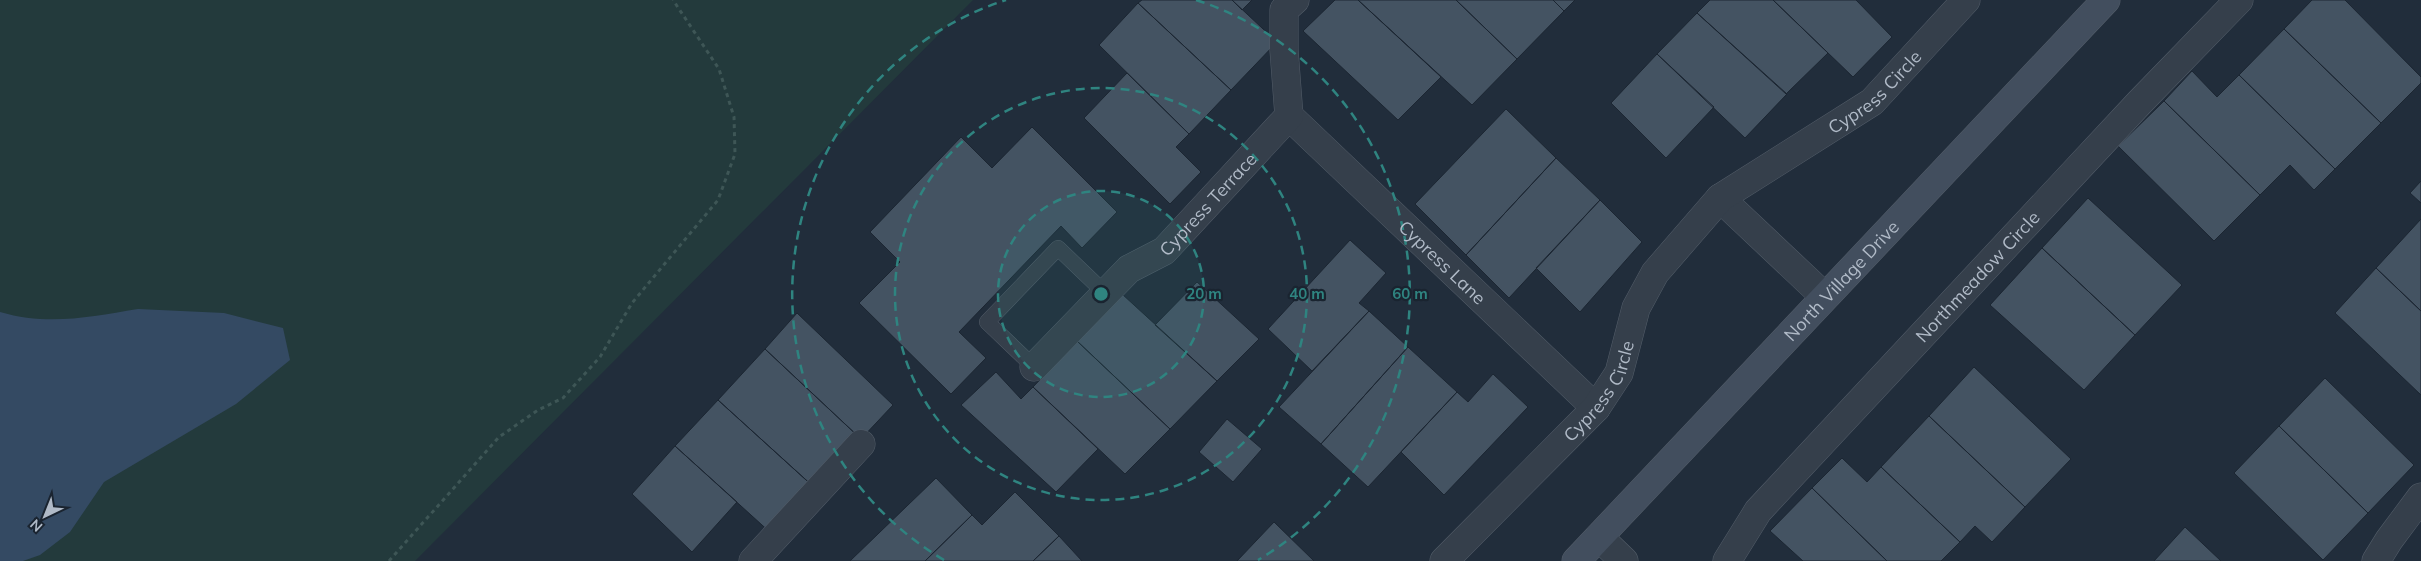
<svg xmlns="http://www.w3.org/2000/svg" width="2421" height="561" viewBox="0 0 2421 561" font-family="Mulish,sans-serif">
  <rect width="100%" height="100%" fill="#212d3b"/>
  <path fill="#233a3c" d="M0,0H973L415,561H0Z"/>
  <path fill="#344a63" d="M138,309L224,313L283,328L290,360L236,404L104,482L70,532L40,555L23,561H0V312C48,326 90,317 138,309Z"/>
  <path fill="#445362" stroke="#1c2632" d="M1142,0H1232L1277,42L1231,90L1138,3Z
    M1232,0H1252L1242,10Z
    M1335,0H1358L1441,77L1398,120L1303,31Z
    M1358,0H1456L1517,59L1472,105Z
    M1456,0H1553L1564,11L1517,59Z
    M1553,0H1575L1564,11Z
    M1710,0H1773L1828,53L1786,94L1697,13Z
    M1773,0H1856L1892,37L1853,77Z
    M2312,0H2345L2421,77V83L2381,123L2284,29Z
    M1138,3L1231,90L1189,134L1099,45Z
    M1697,13L1787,94L1745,138L1657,54Z
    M2284,29L2381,123L2335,169L2239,75Z
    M1657,54L1714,107L1666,158L1611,103Z
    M2192,71L2217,97L2239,75L2335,169L2314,190L2290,165L2260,195L2164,101Z
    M1127,73L1189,134L1176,147L1201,172L1170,204L1084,118Z
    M2164,101L2260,195L2214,241L2118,146Z
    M1506,109L1556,158L1466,255L1415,204Z
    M1032,127L1117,212L1082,248L1061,226L959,332L986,358L951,394L859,303L900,262L870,232L961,137L992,168Z
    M1556,158L1600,200L1509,298L1466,255Z
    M2421,181V203L2410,193Z
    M2088,198L2182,285L2135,335L2042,248Z
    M1600,200L1642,242L1580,312L1536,268Z
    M2421,219V311L2376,268Z
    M1350,240L1386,273L1359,303L1369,311L1312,371L1268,329Z
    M2042,248L2135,335L2084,390L1990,305Z
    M2376,268L2421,311V395L2335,313Z
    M1197,282L1259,339L1217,381L1155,325Z
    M1122,294L1217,381L1170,429L1077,341Z
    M1369,311L1408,347L1321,444L1279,407Z
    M797,313L893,405L861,439L765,349Z
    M1077,341L1170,429L1125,474L1033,387Z
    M1408,347L1457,392L1368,487L1321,444Z
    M765,349L861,439L816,489L718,400Z
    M1974,367L2071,459L2025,507L1929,416Z
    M996,372L1021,399L1033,387L1098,449L1056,492L961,405Z
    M1493,374L1528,407L1444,495L1401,452L1457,392L1468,402Z
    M2325,378L2414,465L2368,513L2279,426Z
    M718,400L816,489L773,535L675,446Z
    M1929,416L2025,507L1992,542L1975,526L1960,542L1881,467Z
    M1227,419L1262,449L1233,482L1199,452Z
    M2279,426L2368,513L2323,560L2234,473Z
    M675,446L737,502L692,552L632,494Z
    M1842,458L1867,482L1881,467L1960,542L1941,561H1887L1812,488Z
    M936,478L972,515L925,561H850Z
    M1812,488L1887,561H1803L1770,531Z
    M1015,492L1059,536L1033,561H925L972,515L982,525Z
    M1274,522L1314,561H1237Z
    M2185,527L2221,561H2154Z
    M1059,536L1082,561H1033Z"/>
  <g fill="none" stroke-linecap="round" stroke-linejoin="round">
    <g stroke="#535d69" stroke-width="16">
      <path id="lane" d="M1034,367L987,322L1058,248L1105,293"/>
    </g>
    <g stroke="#535d69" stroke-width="29">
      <g id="street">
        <path id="s1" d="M1289,116L1596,408"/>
        <path d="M1720,198L1824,296"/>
        <path id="s2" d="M1034,367L1129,269L1164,251L1289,116L1284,50V10L1295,0"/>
        <path d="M1599,537L1624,561"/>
        <path d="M753,561L861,444"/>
        <path id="s3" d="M1444,561L1596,408L1619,373L1636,308L1655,273L1720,198L1872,102L1966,0"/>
        <path id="s4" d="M1727,561L1758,511L2140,102L2239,0"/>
        <path d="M2376,561L2389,540L2421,497"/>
      </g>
    </g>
    <g stroke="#535d69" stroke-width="29">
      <g id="secondary">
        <path id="s5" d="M1576,561L2106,0"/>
      </g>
    </g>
    <path stroke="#3e5656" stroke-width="3" stroke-dasharray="4 4" stroke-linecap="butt" d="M389,561L499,437L538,410L563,398L600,357L632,303L718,200L735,154L734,117L719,69L673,0"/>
    <use href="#lane" stroke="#353f4b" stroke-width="15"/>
    <use href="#street" stroke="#353f4b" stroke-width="28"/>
    <use href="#secondary" stroke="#424e5e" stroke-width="28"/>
  </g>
  <circle cx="1101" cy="294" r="103" fill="#2f8480" fill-opacity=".12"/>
  <g fill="none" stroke="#2f8480" stroke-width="2.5" stroke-dasharray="9 6">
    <circle cx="1101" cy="294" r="103"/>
    <circle cx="1101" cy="294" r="206"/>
    <path d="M944 560A309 309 0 0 1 1006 0M1196 0A309 309 0 0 1 1258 560"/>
  </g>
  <g text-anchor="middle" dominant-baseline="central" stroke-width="4.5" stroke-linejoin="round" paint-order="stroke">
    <g font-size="18" fill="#b0bac7" stroke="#1a2430">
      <text stroke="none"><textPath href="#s3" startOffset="652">Cypress Circle</textPath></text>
      <text stroke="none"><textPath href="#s2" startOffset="240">Cypress Terrace</textPath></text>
      <text stroke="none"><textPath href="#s1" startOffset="212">Cypress Lane</textPath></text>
      <text stroke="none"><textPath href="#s4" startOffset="380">Northmeadow Circle</textPath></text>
      <text stroke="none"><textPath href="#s5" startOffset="386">North Village Drive</textPath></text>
      <text stroke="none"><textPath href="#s3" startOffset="232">Cypress Circle</textPath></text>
    </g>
  </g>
  <circle cx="1101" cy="294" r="8" fill="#2f8480" stroke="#1a2430" stroke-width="2.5"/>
  <g font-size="15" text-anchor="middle" font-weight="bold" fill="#2f8480" stroke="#1a2430" stroke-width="4.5" stroke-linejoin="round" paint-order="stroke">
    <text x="1204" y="299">20 m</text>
    <text x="1307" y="299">40 m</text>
    <text x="1410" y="299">60 m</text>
  </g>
  <g transform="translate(45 516) rotate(223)" stroke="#1a2430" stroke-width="4" paint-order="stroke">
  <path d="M0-4L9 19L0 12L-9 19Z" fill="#b0bac7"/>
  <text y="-8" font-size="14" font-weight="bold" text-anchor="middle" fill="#b0bac7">N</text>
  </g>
</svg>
